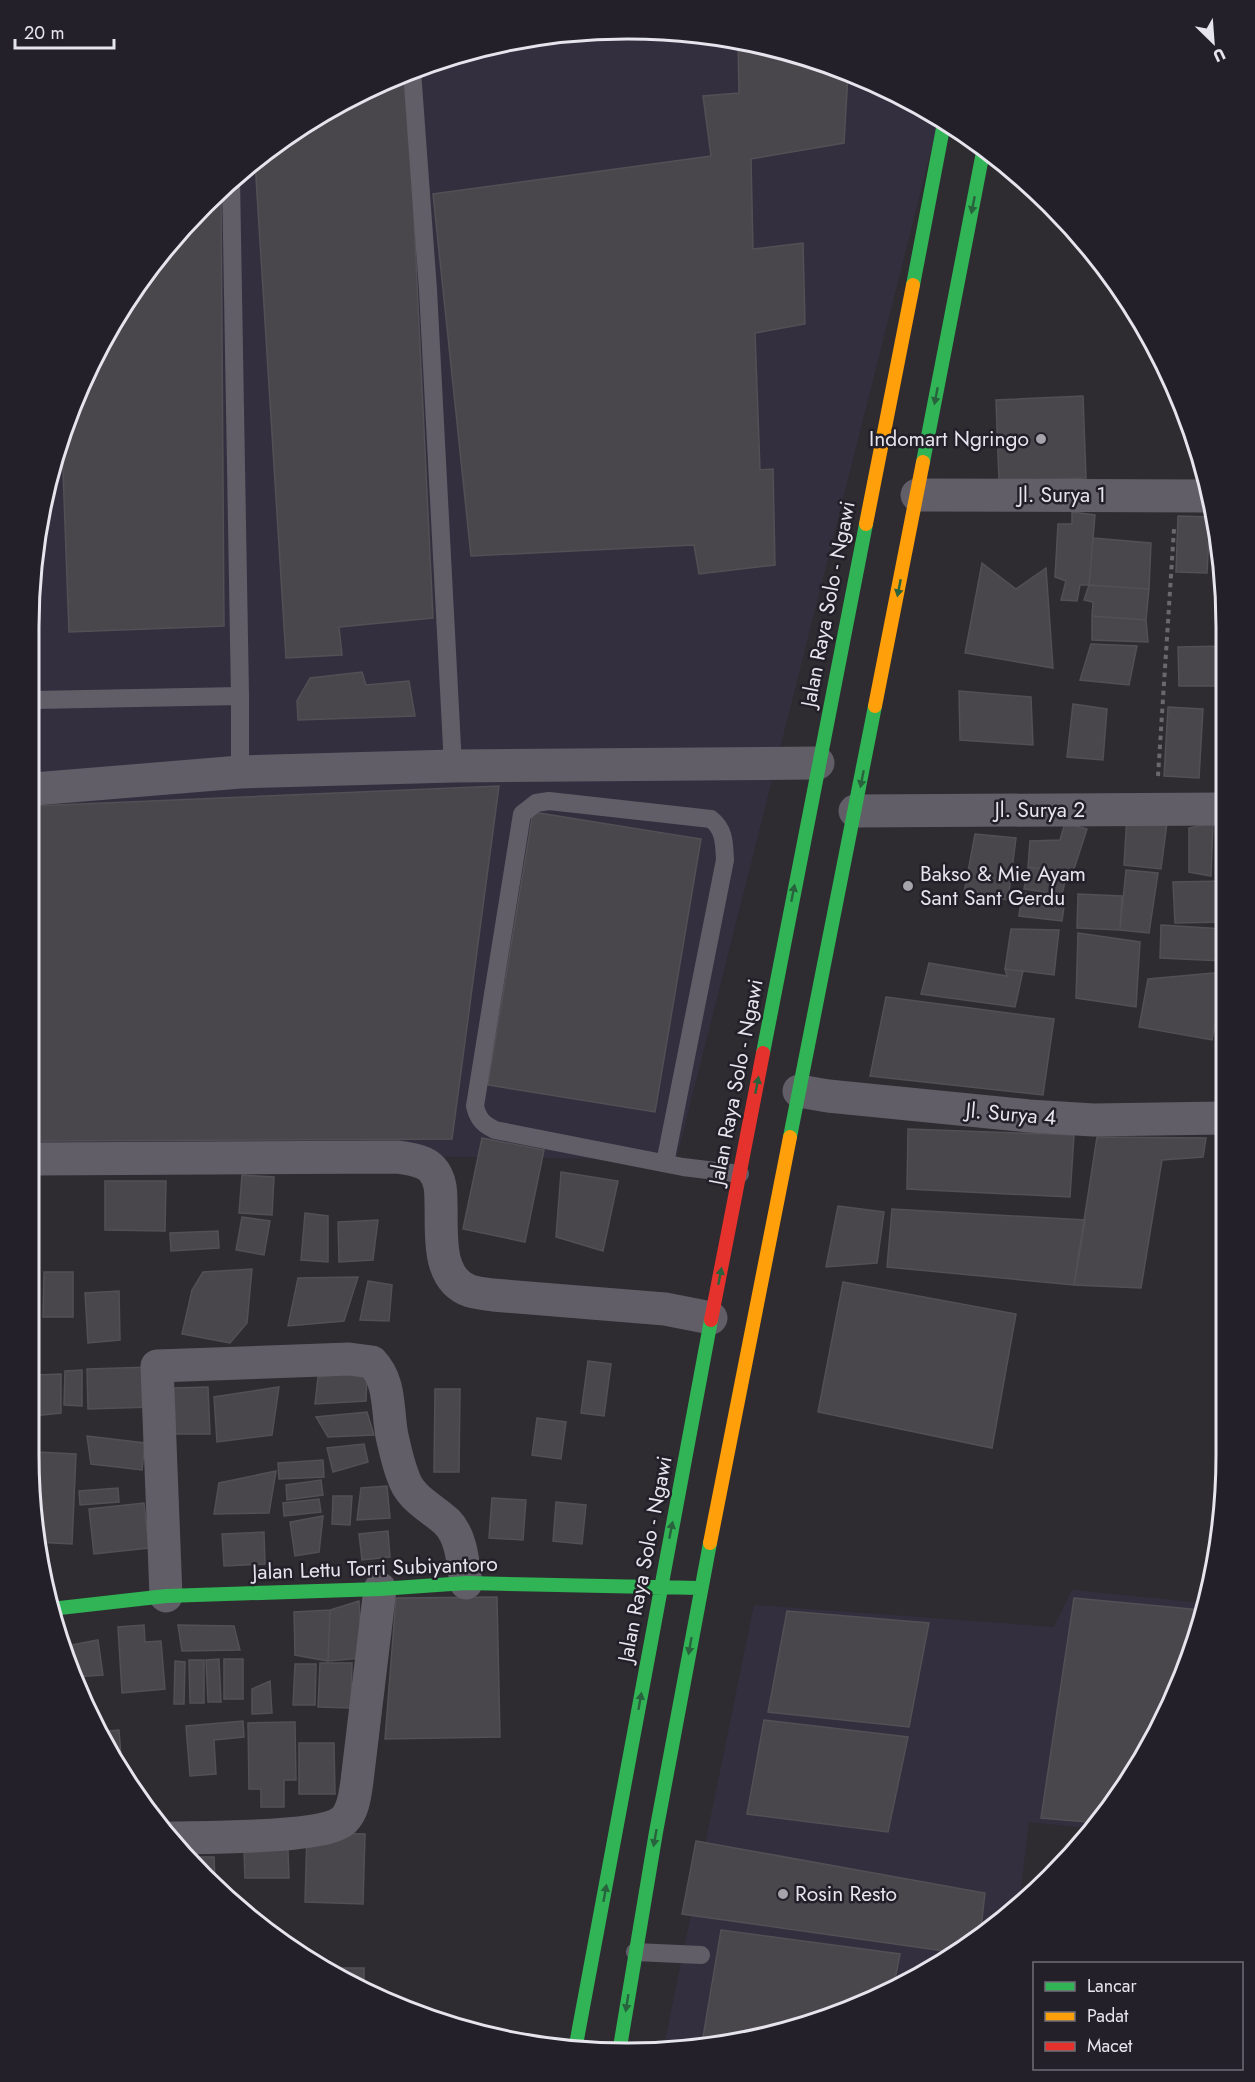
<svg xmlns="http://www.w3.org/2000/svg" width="1255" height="2082" viewBox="0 0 1255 2082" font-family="Jost,sans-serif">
  <rect width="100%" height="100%" fill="#2e2c31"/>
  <path fill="#342f3e" d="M666,30L782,49L892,90L939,119L676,1160L398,1156L34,1159V550L74,399L152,263L232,177L328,109L435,60L549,34Z
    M1072,1590L1202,1603L1181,1683L1103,1819L1094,1829L1029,1822L1019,1905L961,1952L820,2022L706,2048L663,2051L754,1605L1054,1627Z"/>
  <path fill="#49474c" stroke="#525055" stroke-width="1.5" d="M738,41L782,49L848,74L844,143L751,159L753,249L803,243L805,324L755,333L760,470L773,469L775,565L699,574L694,545L471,556L433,194L711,156L703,96L739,93Z
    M407,73L433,618L339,627L342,655L286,658L255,161L328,109Z
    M221,189L224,626L69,632L62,443L74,399L152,263Z
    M1083,396L1086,478L999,481L996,400Z
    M1072,512L1095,515L1089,585H1080L1077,601L1061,600L1066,581L1055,577L1058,524H1072Z
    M1178,516L1210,517L1207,573L1176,572Z
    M1215,536L1223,576H1214Z
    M1093,538L1151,543L1149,589L1089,585Z
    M982,563L1016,589L1046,568L1053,668L965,653Z
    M1089,585L1149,589L1146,620L1092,616L1093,602L1084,600Z
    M1092,616L1146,620L1148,642L1092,640Z
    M1091,644L1137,646L1129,685L1080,680Z
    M1225,646V686H1179L1178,647Z
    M362,672L366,685L409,681L415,716L298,720L297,701L310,678Z
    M959,691L1031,697L1033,745L960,740Z
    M1073,704L1107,709L1103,760L1067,757Z
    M1168,707L1203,709L1199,778L1164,776Z
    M499,786L452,1139L34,1141V806Z
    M533,812L701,839L655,1112L488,1085Z
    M1168,815L1161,869L1124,865L1127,816Z
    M1065,823L1087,829L1073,872L1028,867L1030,841L1060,840Z
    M1213,823L1211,876L1189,872V828Z
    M975,834L1016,838L1008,900L964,893Z
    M1028,867L1067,872L1062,895L1024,889Z
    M1126,870L1158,873L1149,933L1120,930Z
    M1224,881V922L1175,923L1173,882Z
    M1022,893L1065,899L1062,921L1019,916Z
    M1078,894L1122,896L1120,930L1077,928Z
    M1161,925L1224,929V961L1160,958Z
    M1011,929L1059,930L1054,975L1005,969Z
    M1078,933L1140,942L1136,1007L1076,998Z
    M929,963L1007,976L1005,969L1023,971L1015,1007L921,994Z
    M1224,972L1212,1040L1139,1027L1148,979Z
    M886,997L1054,1019L1043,1095L870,1076Z
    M908,1129L1074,1135L1070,1197L907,1189Z
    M1097,1137L1206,1138L1203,1157L1162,1160L1141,1288L1074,1285Z
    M482,1138L544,1150L525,1242L463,1229Z
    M561,1172L618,1181L603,1251L556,1237Z
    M242,1175L274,1177L272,1215L239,1213Z
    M105,1181H166L165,1231L105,1230Z
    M34,1182H36L34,1221Z
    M838,1206L884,1212L877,1263L826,1267Z
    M892,1209L1085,1220L1074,1285L887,1267Z
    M305,1213L328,1216V1262L301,1260Z
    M242,1217L270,1221L264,1255L236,1250Z
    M378,1220L373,1260L339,1262L338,1222Z
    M218,1231L219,1248L171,1251L170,1233Z
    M252,1269L247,1323L230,1343L182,1334L192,1290L203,1272Z
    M44,1272H73V1317H43Z
    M358,1277L344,1321L288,1326L298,1278Z
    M368,1281L392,1285L389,1321L360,1320Z
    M843,1282L1016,1314L992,1448L818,1412Z
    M119,1291L120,1340L88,1343L85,1293Z
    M588,1361L611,1364L604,1416L581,1413Z
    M152,1367L153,1407L88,1409L87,1369Z
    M82,1370V1406L64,1405L65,1371Z
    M367,1372L366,1401L315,1404L318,1377Z
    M61,1374V1413L34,1416V1375Z
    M208,1387L210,1434H175L174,1388Z
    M279,1387L272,1435L217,1442L214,1397Z
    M435,1389H460L459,1472H434Z
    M367,1412L374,1435L328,1437L316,1417Z
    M537,1418L566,1422L561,1459L532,1455Z
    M87,1436L145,1443L142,1470L91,1464Z
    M364,1444L368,1462L333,1472L327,1448Z
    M37,1452L76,1454L72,1544L36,1542L34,1512Z
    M323,1460L324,1477L279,1479L278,1463Z
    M276,1471L269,1513L214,1514L219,1483Z
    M321,1480L323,1495L287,1500L286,1485Z
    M387,1486L390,1518L357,1520L361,1488Z
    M118,1488L119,1502L80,1505L79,1491Z
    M333,1496H352L350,1525L332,1524Z
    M492,1498L526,1500L523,1540L489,1538Z
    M319,1499L321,1512L284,1516L283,1503Z
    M556,1502L586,1505L582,1544L553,1541Z
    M144,1503L149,1548L94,1554L89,1509Z
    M323,1516L319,1552L295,1556L290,1522Z
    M388,1531L390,1557L362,1560L359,1534Z
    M264,1532L265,1564L224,1566L222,1534Z
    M497,1597L500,1737L385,1739L396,1598Z
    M1074,1598L1201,1610L1181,1683L1099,1823L1041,1818Z
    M359,1601L362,1658L328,1661L330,1610Z
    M330,1610L328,1661L295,1655L294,1612Z
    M787,1611L929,1623L909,1727L768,1712Z
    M144,1625L145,1642L161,1641L165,1689L122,1693L118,1627Z
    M178,1625L234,1626L240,1650L182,1651Z
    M98,1640L103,1675L73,1677L68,1665L66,1646Z
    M219,1659L221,1702H208L206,1660Z
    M224,1659H243V1699H224Z
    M189,1660H204V1703H190Z
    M175,1661L185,1662L184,1704H174Z
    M320,1663H352L351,1708L318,1707Z
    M295,1664H316L315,1705H293Z
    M270,1681L272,1713L252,1714V1689Z
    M764,1720L908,1737L888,1832L747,1814Z
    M243,1721L244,1737L214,1740L216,1774L190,1776L186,1726Z
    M295,1722L296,1780H284V1807H261V1789H249L248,1723Z
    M119,1730L122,1770L98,1732Z
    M299,1743H334L335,1794H299Z
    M307,1833L365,1834L363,1904L305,1902Z
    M696,1841L985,1893L980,1936L958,1953L682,1914Z
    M244,1850H288L289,1878H245Z
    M190,1857H214L215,1881Z
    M721,1930L900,1954L894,1985L820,2022L701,2049Z
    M331,1968H364V1992L331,1972Z"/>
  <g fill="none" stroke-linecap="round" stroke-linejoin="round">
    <path stroke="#6a676e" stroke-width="4" stroke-dasharray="4.5 4.5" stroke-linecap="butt" d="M1158,776L1174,529"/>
    <path stroke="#625e68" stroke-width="18" d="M412,71L428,290L453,766
      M231,179L240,696
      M34,700L240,696V772
      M665,1163L725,860C724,844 725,830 711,819L549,801L536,803L522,814L475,1106C478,1119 483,1124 495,1130L683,1167L740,1174
      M635,1952L701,1955"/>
    <path stroke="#625e68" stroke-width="33" d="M917,495L1207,496
      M34,789L240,772L453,766L818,763
      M855,811L1224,809
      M799,1091L828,1096L1029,1116L1093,1120L1223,1118
      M34,1159L398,1157C409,1159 424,1160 432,1169C441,1179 441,1192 441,1204C442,1233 436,1279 470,1291C477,1293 485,1294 493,1295L665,1309L711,1318
      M166,1596L157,1366L349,1359L372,1362C391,1382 387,1410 392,1436C395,1449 398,1464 403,1476C410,1499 431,1507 447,1522C462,1537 463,1564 466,1583
      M171,1838C202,1837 324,1839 344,1820C354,1810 355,1794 357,1781L380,1589"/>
    <path stroke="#30b455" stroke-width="14" d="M913,285L944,123
      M923,462L984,147
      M763,1053L866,524
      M790,1137L875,706
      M51,1609L166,1596L380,1589L466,1583L700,1588
      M575,2050L711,1320
      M619,2053L656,1832L710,1543"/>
    <path stroke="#ff9f0a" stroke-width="14" d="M866,524L913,285
      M875,706L923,462
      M710,1543L790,1137"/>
    <path stroke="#e5322d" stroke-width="14" d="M711,1320L763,1053"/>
  </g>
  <defs><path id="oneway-solid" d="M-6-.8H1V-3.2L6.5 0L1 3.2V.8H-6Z" transform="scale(1.5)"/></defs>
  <g fill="#29633d">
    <use href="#oneway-solid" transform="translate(973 205) rotate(101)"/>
    <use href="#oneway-solid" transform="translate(936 396) rotate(101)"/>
    <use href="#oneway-solid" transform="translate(899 588) rotate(101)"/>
    <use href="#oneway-solid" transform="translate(862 779) rotate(101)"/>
    <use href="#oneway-solid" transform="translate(793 893) rotate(-79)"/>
    <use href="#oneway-solid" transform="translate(757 1085) rotate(-79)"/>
    <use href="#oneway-solid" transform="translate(720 1276) rotate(-79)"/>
    <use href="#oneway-solid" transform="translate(671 1530) rotate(-79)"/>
    <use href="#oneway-solid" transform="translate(690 1646) rotate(100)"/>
    <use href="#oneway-solid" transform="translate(640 1701) rotate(-80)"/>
    <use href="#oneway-solid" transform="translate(655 1838) rotate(100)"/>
    <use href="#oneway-solid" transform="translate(605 1893) rotate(-80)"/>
    <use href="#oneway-solid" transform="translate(627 2003) rotate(99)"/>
  </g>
  <g fill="#a6a4ab" stroke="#23202a" stroke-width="2">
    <circle cx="1041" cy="439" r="6"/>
    <circle cx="908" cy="886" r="6"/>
    <circle cx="783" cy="1894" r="6"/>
  </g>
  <g text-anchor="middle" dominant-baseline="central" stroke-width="5" stroke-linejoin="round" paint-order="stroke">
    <g font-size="21" fill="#e6e4ec" stroke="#23202a" text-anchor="start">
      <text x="1029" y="439" text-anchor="end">Indomart Ngringo</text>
      <text x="920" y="874">Bakso &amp; Mie Ayam<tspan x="920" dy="24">Sant Sant Gerdu</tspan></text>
      <text x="795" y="1894">Rosin Resto</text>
    </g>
    <g font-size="21" fill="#e6e4ec" stroke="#23202a">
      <text x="1062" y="495">Jl. Surya 1</text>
      <text transform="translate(828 604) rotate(-79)">Jalan Raya Solo - Ngawi</text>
      <text x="1040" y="810">Jl. Surya 2</text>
      <text transform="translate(736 1082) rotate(-79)">Jalan Raya Solo - Ngawi</text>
      <text transform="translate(1011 1114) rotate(5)">Jl. Surya 4</text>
      <text transform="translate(645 1559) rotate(-79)">Jalan Raya Solo - Ngawi</text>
      <text transform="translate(375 1568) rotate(-2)">Jalan Lettu Torri Subiyantoro</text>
    </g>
  </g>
  <path d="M0 0H1255V2082H0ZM627 39H628A588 588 0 0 1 1216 627V1455A588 588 0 0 1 628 2043H627A588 588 0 0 1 39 1455V627A588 588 0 0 1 627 39Z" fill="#23202a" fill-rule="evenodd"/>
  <path fill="none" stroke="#e6e4ec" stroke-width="3" d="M627 39H628A588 588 0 0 1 1216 627V1455A588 588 0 0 1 628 2043H627A588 588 0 0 1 39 1455V627A588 588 0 0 1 627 39Z"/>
  <rect x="1033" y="1962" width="210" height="108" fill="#23202a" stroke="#716e78" stroke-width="1.5"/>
  <rect x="1045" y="1982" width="30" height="9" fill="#30b455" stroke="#716e78" stroke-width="1.5"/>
  <text x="1087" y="1992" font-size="18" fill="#e6e4ec">Lancar</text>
  <rect x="1045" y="2012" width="30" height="9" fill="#ff9f0a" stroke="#716e78" stroke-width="1.5"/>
  <text x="1087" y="2022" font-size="18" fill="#e6e4ec">Padat</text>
  <rect x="1045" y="2042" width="30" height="9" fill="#e5322d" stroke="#716e78" stroke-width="1.5"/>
  <text x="1087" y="2052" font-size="18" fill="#e6e4ec">Macet</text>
  <g transform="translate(1213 42) rotate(155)" stroke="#23202a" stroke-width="4.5" paint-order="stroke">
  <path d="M0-4.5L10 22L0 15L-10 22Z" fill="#e6e4ec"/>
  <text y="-9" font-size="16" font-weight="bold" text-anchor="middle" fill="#e6e4ec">U</text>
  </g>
  <path d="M15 39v9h99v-9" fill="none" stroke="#e6e4ec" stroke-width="3"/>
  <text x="24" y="39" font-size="18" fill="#e6e4ec" stroke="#23202a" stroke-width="4.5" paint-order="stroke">20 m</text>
</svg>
